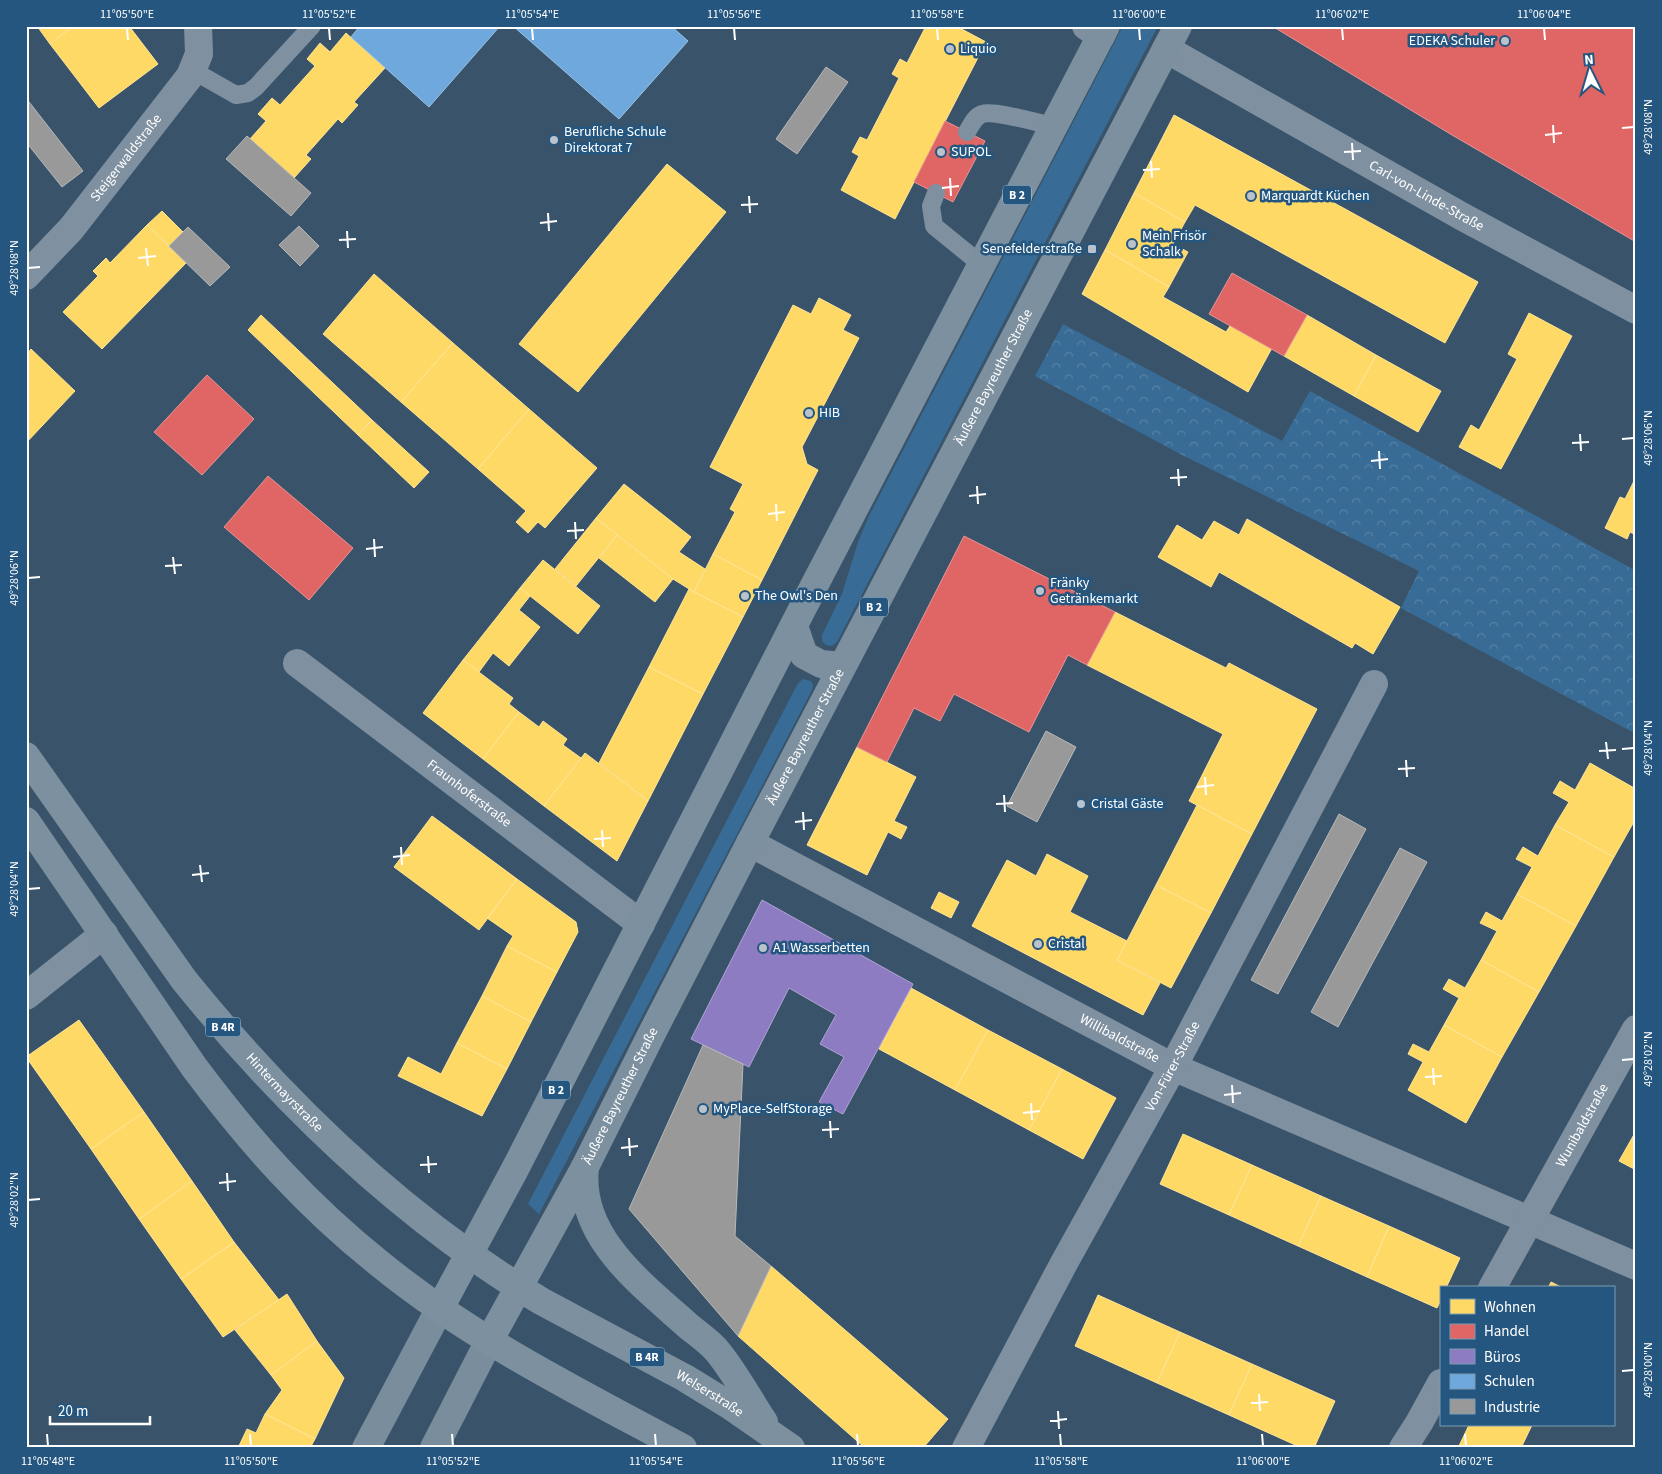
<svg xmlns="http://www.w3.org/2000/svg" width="1662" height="1474" viewBox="0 0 1662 1474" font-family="'Source Sans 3',sans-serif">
  <defs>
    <pattern id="forest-crowns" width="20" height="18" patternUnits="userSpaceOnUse" patternTransform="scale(1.25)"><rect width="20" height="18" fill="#386c96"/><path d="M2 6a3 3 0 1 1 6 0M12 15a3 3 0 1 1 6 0" fill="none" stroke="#5682a6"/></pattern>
  </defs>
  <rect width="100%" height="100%" fill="#39546a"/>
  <path fill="#386c96" d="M1123,26H1158L837,642L832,646L826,645L822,641V635L842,594L858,542L869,516Z
    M803,679L811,681L813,685L812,690L539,1214L528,1204L798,683Z"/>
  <path fill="url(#forest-crowns)" d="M1063,324L1282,441L1310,391L1636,571V734L1401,608L1419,571L1184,456L1035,376Z"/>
  <path fill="#ffd966" stroke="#ffe494" d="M37,26H73L50,44Z
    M73,26H129L158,64L99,108L50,44Z
    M926,26H956L986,42L895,219L841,190L859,156L852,152L860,137L867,140L899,78L892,74L900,59L907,63Z
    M346,33L385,68L354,102L358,105L342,123L338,119L306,155L311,159L294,178L250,139L266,121L258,114L272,98L280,105L315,66L307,59L320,43L330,52Z
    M1174,115L1478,282L1445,343L1195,205L1185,222L1134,193Z
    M667,164L726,212L578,392L519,344Z
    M1134,193L1185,222L1173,244L1188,252L1169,287L1105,250Z
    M162,211L183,232L169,246L147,225Z
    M147,225L186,263L102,349L63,312L98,276L93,271L106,258L110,263Z
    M1105,250L1169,287L1163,297L1226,332L1230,326L1272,348L1248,392L1082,294Z
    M374,274L453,343L401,402L323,334Z
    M819,298L851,315L843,330L859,338L802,447L807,464L818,470L762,580L713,554L735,512L730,509L743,484L710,467L793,305L811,314Z
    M1529,313L1572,336L1501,469L1459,447L1471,425L1479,430L1517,359L1508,354Z
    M261,315L372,420L358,435L248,330Z
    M1307,315L1376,355L1354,396L1284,356Z
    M453,343L529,409L478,469L401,402Z
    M31,349L75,391L26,443V355Z
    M1376,355L1441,391L1418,432L1354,396Z
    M529,409L597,468L545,528L538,522L528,533L516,522L526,511L478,469Z
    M372,420L429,472L414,488L358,435Z
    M1636,477V535L1630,532L1627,539L1605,528L1620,497L1625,499Z
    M624,484L691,537L679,552L705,569L694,592L673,579L596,518Z
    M596,518L617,535L576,586L555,569Z
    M1247,519L1400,607L1373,654L1355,643L1352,648L1219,572L1211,587L1158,557L1177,525L1202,540L1214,521L1239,535Z
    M617,535L673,579L655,602L599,558Z
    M713,554L762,580L743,617L694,592Z
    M543,560L600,606L578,634L520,588Z
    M520,588L530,596L519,610L540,627L509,666L493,653L479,672L463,660Z
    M689,589L743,617L703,694L649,667Z
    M1115,612L1226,668L1229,663L1317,709L1252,834L1189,801L1223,734L1087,665Z
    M463,660L513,698L509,704L519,712L483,759L423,713Z
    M649,667L703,694L648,801L599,763Z
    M519,712L539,727L543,721L567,739L563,745L581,758L544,806L483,759Z
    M857,747L916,777L894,821L907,827L901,839L888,832L867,875L807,845Z
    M585,753L648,801L617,861L544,806Z
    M1590,763L1636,789V818L1614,857L1555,825L1569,802L1553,793L1560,781L1575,790Z
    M1197,805L1252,834L1211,913L1156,885Z
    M432,816L517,879L479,930L394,867Z
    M1555,825L1614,857L1576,926L1517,894L1532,867L1516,859L1523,847L1538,856Z
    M1047,854L1088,876L1070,912L1127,941L1117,960L1160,983L1143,1015L972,926L1007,860L1036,876Z
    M517,879L576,922L578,932L557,972L507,946L513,936L487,918Z
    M1156,885L1211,913L1171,988L1117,960Z
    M939,892L959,902L951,918L931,908Z
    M1517,894L1576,926L1539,992L1481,960L1497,931L1480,923L1486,912L1502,921Z
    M507,946L557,972L531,1022L482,996Z
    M1481,960L1539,992L1502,1057L1444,1025L1459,998L1443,989L1449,979L1465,988Z
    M911,988L988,1030L955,1090L879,1049Z
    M482,996L531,1022L507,1069L457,1043Z
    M79,1020L144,1112L91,1149L26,1057Z
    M1444,1025L1502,1057L1466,1123L1408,1090L1423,1062L1408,1054L1413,1044L1429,1052Z
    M988,1030L1062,1069L1029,1130L955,1090Z
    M457,1043L507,1069L482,1116L398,1076L408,1057L441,1074Z
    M1062,1069L1116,1098L1083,1159L1029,1130Z
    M144,1112L192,1181L139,1219L91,1149Z
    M1636,1131V1170L1619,1161Z
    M1183,1134L1252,1165L1229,1215L1160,1184Z
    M1252,1165L1321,1196L1298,1246L1229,1215Z
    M192,1181L234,1242L181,1279L139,1219Z
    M1321,1196L1389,1226L1367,1277L1298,1246Z
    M1389,1226L1460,1258L1446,1288H1441V1300L1437,1308L1367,1277Z
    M234,1242L279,1300L223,1337L181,1279Z
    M771,1266L948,1419L923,1448H865L738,1336Z
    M1551,1282L1563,1288H1548Z
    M287,1294L317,1341L271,1375L235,1330Z
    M1098,1295L1180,1332L1157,1383L1075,1346Z
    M1180,1332L1252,1364L1229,1415L1157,1383Z
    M317,1341L344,1378L315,1439L265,1414L282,1390L271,1375Z
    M1252,1364L1335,1401L1314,1448H1302L1229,1415Z
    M265,1414L315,1439L310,1448H238L247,1429L256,1433Z
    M1469,1425H1532L1521,1448H1458Z"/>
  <path fill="#e06666" stroke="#e99494" d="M1272,26H1636V242L1452,135Z
    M945,121L985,141L953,202L914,182Z
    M1232,273L1307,315L1284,356L1209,314Z
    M207,375L254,419L202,475L154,432Z
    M268,476L353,548L309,600L224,527Z
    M964,536L1115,612L1087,665L1068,655L1029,732L954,694L940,721L914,708L887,762L857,747Z"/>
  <path fill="#8e7cc3" stroke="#b0a3d5" d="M762,900L913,984L843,1114L819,1102L844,1057L820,1044L836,1015L789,988L749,1067L691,1039Z"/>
  <path fill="#6fa8dc" stroke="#9ac2e6" d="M360,26H500L429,107L351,37Z
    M513,26H671L688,41L619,119Z"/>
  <path fill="#999" stroke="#b8b8b8" d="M826,67L848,82L797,154L776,139Z
    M26,98L83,171L62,187L26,142Z
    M247,136L311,193L291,216L226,159Z
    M299,226L319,246L300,266L279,245Z
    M188,227L230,267L210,286L169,246Z
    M1046,731L1076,747L1037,822L1007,806Z
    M1339,814L1366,829L1278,994L1251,980Z
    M1400,848L1427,862L1338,1027L1311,1012Z
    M703,1045L743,1064L735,1236L771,1266L738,1336L629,1209Z"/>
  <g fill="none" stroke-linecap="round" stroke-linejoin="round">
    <path stroke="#7f90a0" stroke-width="18" d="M192,70L236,95L248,93L256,87L312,26
      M967,132C971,126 974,117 982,114C995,110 1038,123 1053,126
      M936,193L931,206L934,226L982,265"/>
    <g stroke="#7f90a0" stroke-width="28">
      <path d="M1086,26L1101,36"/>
      <path id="s1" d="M1166,49L1463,217L1636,310"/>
      <path id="s2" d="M26,276L71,229L190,76L199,54L198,26"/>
      <path id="s3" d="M297,663L641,924"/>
      <path id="s4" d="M750,843L1173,1067L1636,1266"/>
      <path d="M26,996L104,934"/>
      <path id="s5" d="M1492,1288L1636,1029"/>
      <path id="s6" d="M966,1448L1064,1263L1173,1067L1374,684"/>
      <path d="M1403,1448L1419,1423L1441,1383"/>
    </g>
    <path stroke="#7a8d9d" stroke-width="28" d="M366,1448L440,1308
      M434,1448L489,1341"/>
    <g stroke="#7d909f" stroke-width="28">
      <path d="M794,626L804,655L821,664L842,666"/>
      <path id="s7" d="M26,756L184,980C285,1105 403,1218 541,1301L685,1378L729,1405L791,1448"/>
      <path d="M26,821L194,1067C250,1142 307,1206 380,1264C472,1339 579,1392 683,1448"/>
      <path d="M585,1167C577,1236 640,1283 686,1324C696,1333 709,1341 718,1352C735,1373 749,1399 764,1422"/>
      <path d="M440,1308L514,1171L814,586L1106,26"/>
      <path id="s8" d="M489,1341L585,1167L652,1033L750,843L1178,26"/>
    </g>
  </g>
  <path fill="none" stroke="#fff" stroke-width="2" d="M127,28L128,40M329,28L330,40M532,28L533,40M734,28L735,40M937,28L938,40M1139,28L1140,40M1342,28L1343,40M1544,28L1545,40M1553,125L1554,143M1622,128L1634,127M1545,135L1562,133M1352,143L1353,160M1344,152L1361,151M1151,161L1152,178M1143,170L1160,169M950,178L951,196M942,188L959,186M749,196L750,213M741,205L758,204M548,213L549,231M540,223L557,221M347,231L348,248M339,240L356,239M146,248L148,266M138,258L156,256M28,268L40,267M1580,434L1581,451M1622,439L1634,438M1572,443L1589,442M1379,451L1380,469M1371,461L1388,459M1178,469L1179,486M1170,478L1187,477M977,486L978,504M969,496L986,494M776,504L777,521M768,514L785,512M575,522L576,539M567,531L584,530M374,539L375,557M366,549L383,547M173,557L175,574M165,566L182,565M28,578L40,577M1606,742L1608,759M1622,749L1634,748M1599,751L1616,750M1406,760L1407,777M1398,769L1415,768M1205,777L1206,795M1197,787L1214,785M1004,795L1005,812M996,804L1013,803M803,812L804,830M795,822L812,820M602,830L603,847M594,839L611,838M401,847L402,865M393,857L410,855M200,865L202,882M192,875L209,873M28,889L40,888M1622,1060L1634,1059M1433,1068L1434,1085M1425,1077L1442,1076M1232,1085L1233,1103M1224,1095L1241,1093M1031,1103L1032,1120M1023,1113L1040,1111M830,1121L831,1138M822,1130L839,1129M629,1138L630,1156M621,1148L638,1146M428,1156L429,1173M420,1165L437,1164M227,1173L228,1191M219,1183L236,1181M28,1200L40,1199M1622,1371L1634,1370M1259,1394L1260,1411M1251,1403L1268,1402M1058,1411L1059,1429M1050,1421L1067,1419M47,1434L48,1446M250,1434L251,1446M452,1434L453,1446M655,1434L656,1446M857,1434L858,1446M1060,1434L1061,1446M1262,1434L1263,1446M1465,1434L1466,1446"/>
  <g fill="#bac3cb" stroke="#24567f" stroke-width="2">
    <circle cx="1505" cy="41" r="5"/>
    <circle cx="950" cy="49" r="5"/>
    <circle cx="554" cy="140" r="5"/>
    <circle cx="941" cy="152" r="5"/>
    <circle cx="1251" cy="196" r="5"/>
    <circle cx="1132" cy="244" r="5"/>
    <rect x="1087" y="244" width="10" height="10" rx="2.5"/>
    <circle cx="809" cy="413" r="5"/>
    <circle cx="1040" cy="591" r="5"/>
    <circle cx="745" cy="596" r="5"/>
    <circle cx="1081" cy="804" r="5"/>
    <circle cx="1038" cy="944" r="5"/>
    <circle cx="763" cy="948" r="5"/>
    <circle cx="703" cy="1109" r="5"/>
  </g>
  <g text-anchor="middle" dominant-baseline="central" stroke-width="5" stroke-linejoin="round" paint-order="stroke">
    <g fill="#24567f" stroke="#bdccd9" stroke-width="1">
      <rect x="1003" y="185.5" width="28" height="19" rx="4"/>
      <rect x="860" y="597.5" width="28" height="19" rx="4"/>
      <rect x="205.5" y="1017.5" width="35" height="19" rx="4"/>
      <rect x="542" y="1080.5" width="28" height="19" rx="4"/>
      <rect x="629.5" y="1347.5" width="35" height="19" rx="4"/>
    </g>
    <g font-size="12" font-weight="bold" fill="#fff">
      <text x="1017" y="195">B 2</text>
      <text x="874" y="607">B 2</text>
      <text x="223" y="1027">B 4R</text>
      <text x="556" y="1090">B 2</text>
      <text x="647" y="1357">B 4R</text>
    </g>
    <g font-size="14" fill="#fff" stroke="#24567f" text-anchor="start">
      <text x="1495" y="41" text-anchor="end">EDEKA Schuler</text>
      <text x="960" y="49">Liquio</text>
      <text x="564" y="132">Berufliche Schule<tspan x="564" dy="16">Direktorat 7</tspan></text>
      <text x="951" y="152">SUPOL</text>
      <text x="1261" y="196">Marquardt Küchen</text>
      <text x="1142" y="236">Mein Frisör<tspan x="1142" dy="16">Schalk</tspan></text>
      <text x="1082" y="249" text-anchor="end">Senefelderstraße</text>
      <text x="819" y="413">HIB</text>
      <text x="1050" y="583">Fränky<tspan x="1050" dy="16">Getränkemarkt</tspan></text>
      <text x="755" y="596">The Owl's Den</text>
      <text x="1091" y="804">Cristal Gäste</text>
      <text x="1048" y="944">Cristal</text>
      <text x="773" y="948">A1 Wasserbetten</text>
      <text x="713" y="1109">MyPlace-SelfStorage</text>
    </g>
    <g font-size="14" fill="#fff" stroke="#24567f">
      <text stroke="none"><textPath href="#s2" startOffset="155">Steigerwaldstraße</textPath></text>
      <text stroke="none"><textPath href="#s1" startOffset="299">Carl-von-Linde-Straße</textPath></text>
      <text stroke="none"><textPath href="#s8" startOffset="1088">Äußere Bayreuther Straße</textPath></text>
      <text stroke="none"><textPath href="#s8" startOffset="682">Äußere Bayreuther Straße</textPath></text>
      <text stroke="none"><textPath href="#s3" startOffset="216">Fraunhoferstraße</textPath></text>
      <text stroke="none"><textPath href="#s4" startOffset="418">Willibaldstraße</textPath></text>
      <text stroke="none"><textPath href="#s6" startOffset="434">Von-Fürer-Straße</textPath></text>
      <text stroke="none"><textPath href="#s7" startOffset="425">Hintermayrstraße</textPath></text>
      <text stroke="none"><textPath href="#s8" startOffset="278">Äußere Bayreuther Straße</textPath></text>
      <text stroke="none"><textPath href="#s5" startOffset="186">Wunibaldstraße</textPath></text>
      <text stroke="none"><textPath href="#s7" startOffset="949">Welserstraße</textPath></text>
    </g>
  </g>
  <rect width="1662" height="1474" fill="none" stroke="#24567f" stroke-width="55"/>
  <rect x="1440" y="1286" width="175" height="140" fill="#24567f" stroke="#7c9ab2"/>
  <rect x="1450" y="1299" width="25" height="15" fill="#ffd966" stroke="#7c9ab2"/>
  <text x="1484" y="1312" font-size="15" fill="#ffffff">Wohnen</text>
  <rect x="1450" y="1324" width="25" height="15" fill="#e06666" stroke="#7c9ab2"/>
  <text x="1484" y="1336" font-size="15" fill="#ffffff">Handel</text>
  <rect x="1450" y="1349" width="25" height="15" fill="#8e7cc3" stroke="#7c9ab2"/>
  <text x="1484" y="1362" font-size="15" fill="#ffffff">Büros</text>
  <rect x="1450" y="1374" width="25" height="15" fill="#6fa8dc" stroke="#7c9ab2"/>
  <text x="1484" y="1386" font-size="15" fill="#ffffff">Schulen</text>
  <rect x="1450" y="1399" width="25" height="15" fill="#999999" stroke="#7c9ab2"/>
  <text x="1484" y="1412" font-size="15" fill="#ffffff">Industrie</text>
  <g transform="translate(1590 72) rotate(355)" stroke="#24567f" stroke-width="4" paint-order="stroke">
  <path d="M0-4L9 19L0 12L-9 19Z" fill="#ffffff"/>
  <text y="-8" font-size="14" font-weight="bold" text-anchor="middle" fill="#ffffff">N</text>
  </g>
  <path d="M50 1416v8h100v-8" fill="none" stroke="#ffffff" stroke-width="2.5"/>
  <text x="58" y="1416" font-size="15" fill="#ffffff" stroke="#24567f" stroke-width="4" paint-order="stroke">20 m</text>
  <rect x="28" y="28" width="1606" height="1418" fill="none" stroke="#fff" stroke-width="2"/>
  <g font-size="12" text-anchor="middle" fill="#fff">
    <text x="127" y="18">11°05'50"E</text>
    <text x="329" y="18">11°05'52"E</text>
    <text x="532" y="18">11°05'54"E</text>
    <text x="734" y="18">11°05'56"E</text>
    <text x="937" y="18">11°05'58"E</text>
    <text x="1139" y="18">11°06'00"E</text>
    <text x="1342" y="18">11°06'02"E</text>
    <text x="1544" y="18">11°06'04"E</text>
    <text transform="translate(1648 127) rotate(-90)" y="4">49°28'08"N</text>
    <text transform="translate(14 268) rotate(-90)" y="4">49°28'08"N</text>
    <text transform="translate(1648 438) rotate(-90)" y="4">49°28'06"N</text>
    <text transform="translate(14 578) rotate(-90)" y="4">49°28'06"N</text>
    <text transform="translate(1648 748) rotate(-90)" y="4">49°28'04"N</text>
    <text transform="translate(14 889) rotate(-90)" y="4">49°28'04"N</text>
    <text transform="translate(1648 1059) rotate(-90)" y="4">49°28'02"N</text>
    <text transform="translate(14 1200) rotate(-90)" y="4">49°28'02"N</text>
    <text transform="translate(1648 1370) rotate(-90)" y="4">49°28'00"N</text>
    <text x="48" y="1465">11°05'48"E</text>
    <text x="251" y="1465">11°05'50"E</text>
    <text x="453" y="1465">11°05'52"E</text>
    <text x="656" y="1465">11°05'54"E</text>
    <text x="858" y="1465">11°05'56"E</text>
    <text x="1061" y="1465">11°05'58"E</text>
    <text x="1263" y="1465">11°06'00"E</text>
    <text x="1466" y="1465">11°06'02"E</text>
  </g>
</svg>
